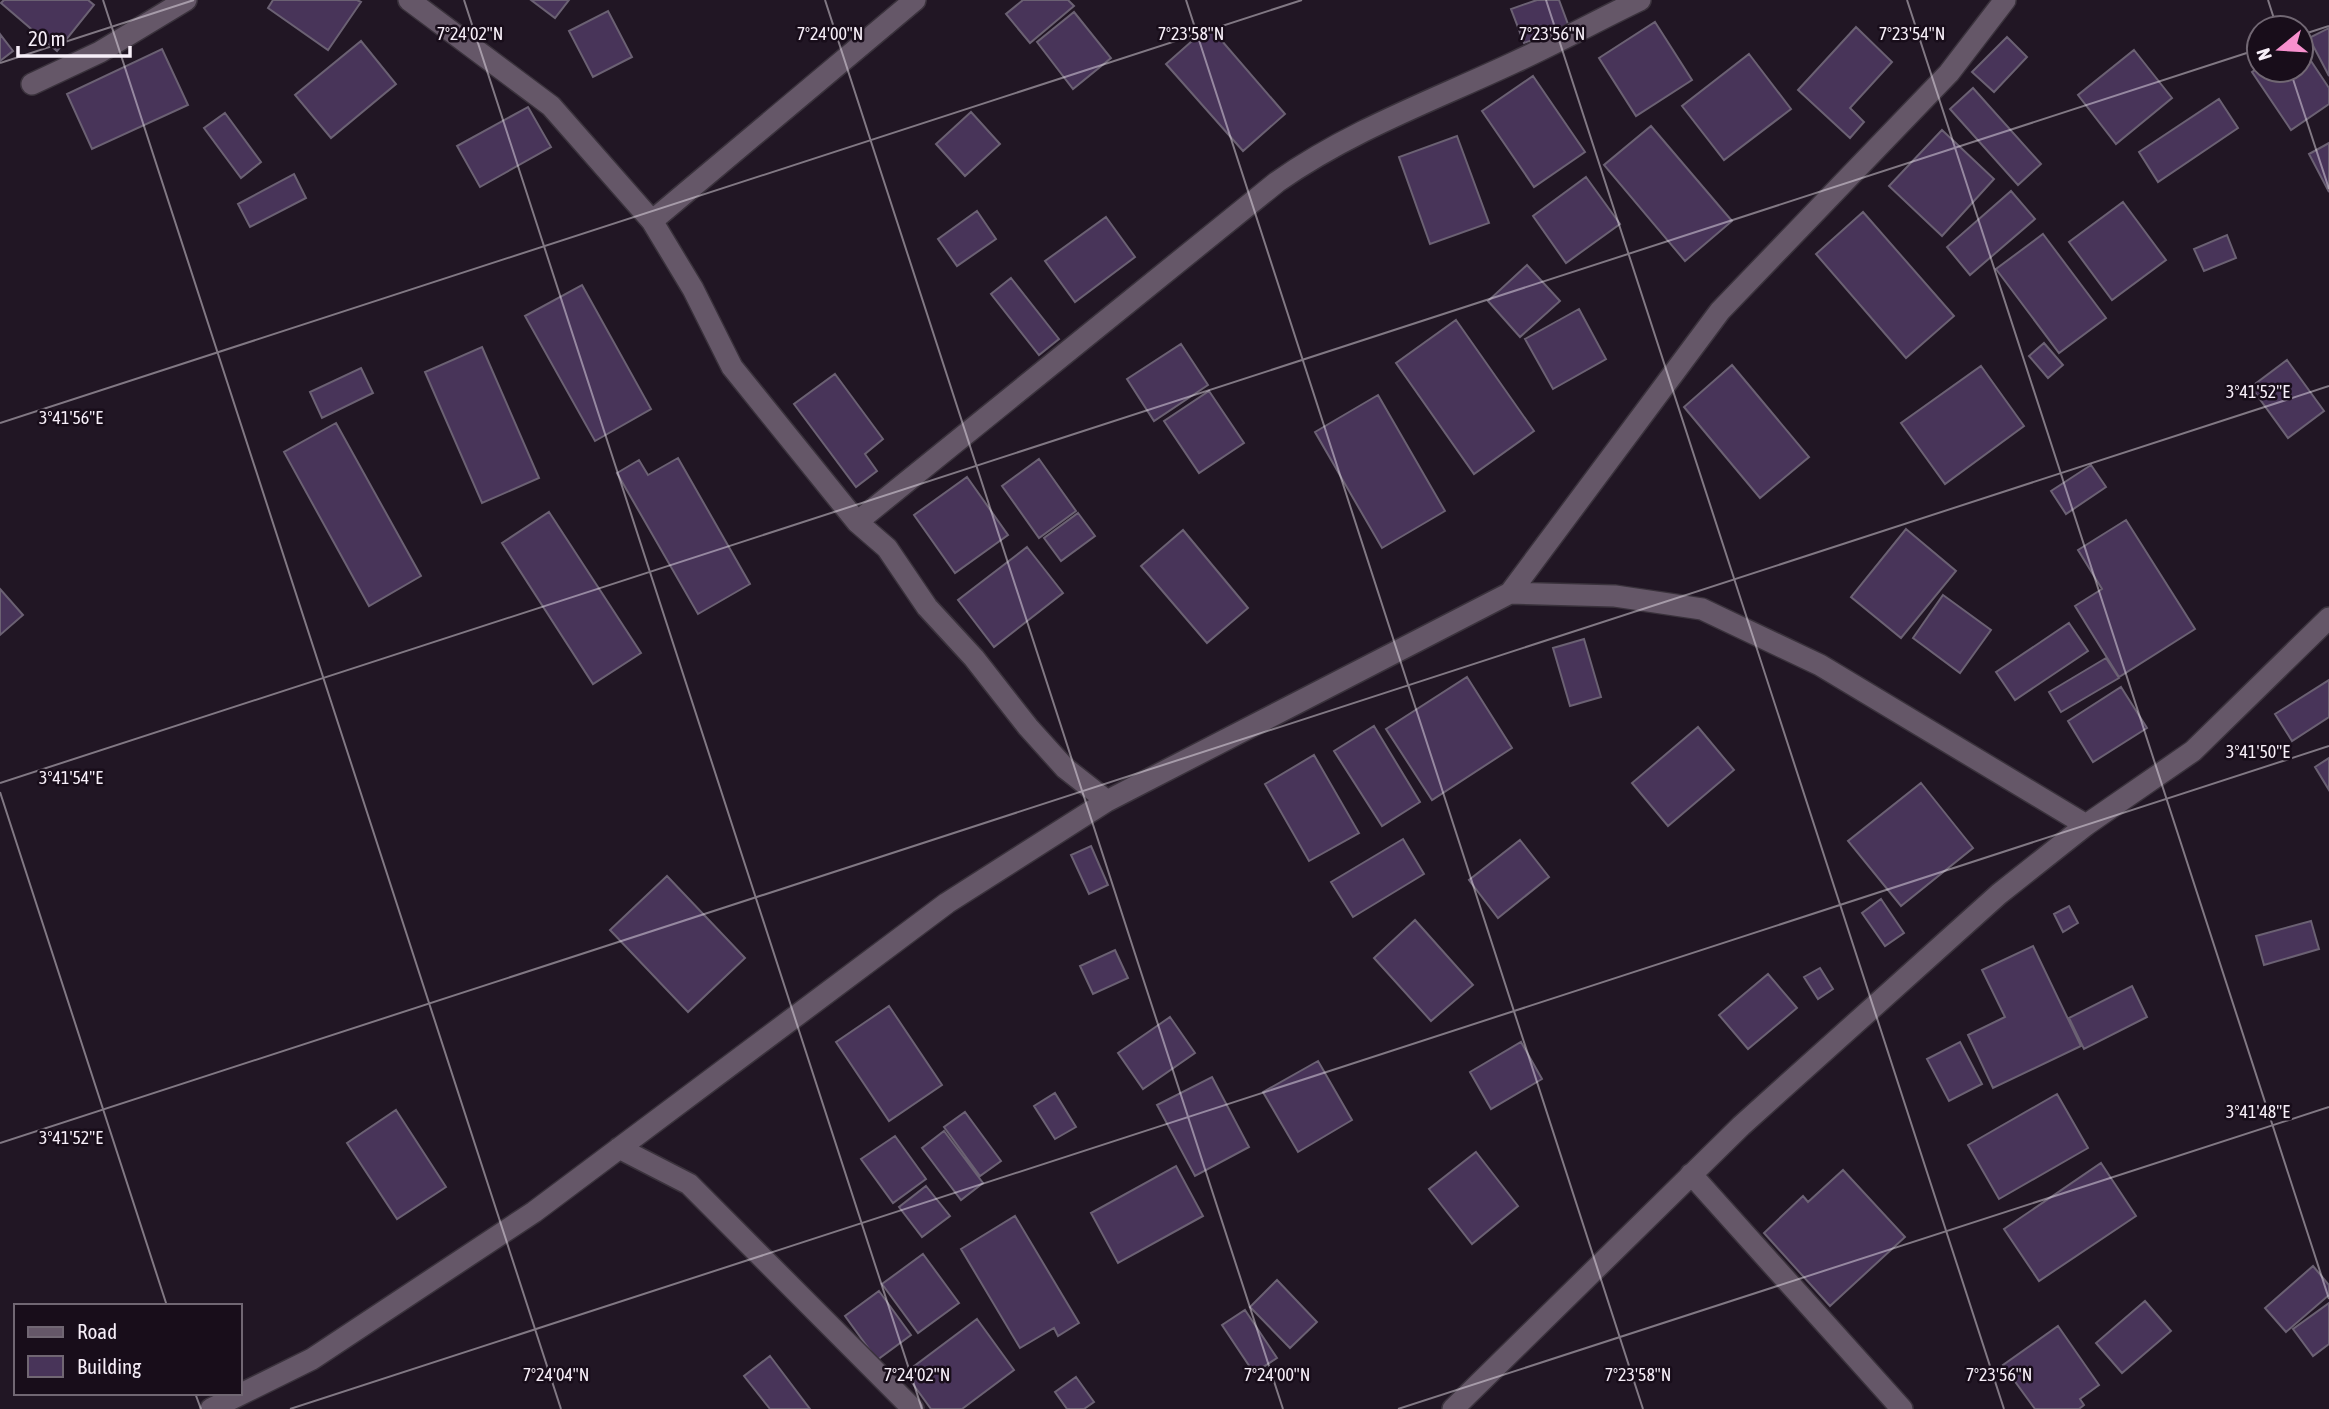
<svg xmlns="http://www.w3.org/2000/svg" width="2329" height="1409" viewBox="0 0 2329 1409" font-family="'Asap Condensed',sans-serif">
  <rect width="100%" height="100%" fill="#211624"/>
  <path fill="#483459" stroke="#6b6173" stroke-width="2" d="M4,0H88L94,5L57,51L1,3Z
    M273,0H357L361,2L328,50L268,8Z
    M531,0H569L555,18Z
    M1023,0H1068L1074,6L1030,43L1006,14Z
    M1537,0H1559L1569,27L1524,43L1511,9Z
    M608,11L632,57L593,77L569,31Z
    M1074,12L1111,58L1073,89L1037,42Z
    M1655,22L1692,80L1636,116L1599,58Z
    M1209,26L1285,114L1243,151L1166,64Z
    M1856,27L1892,62L1850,108L1864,122L1850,138L1798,90Z
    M2329,28V76L2309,38Z
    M0,34L13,51L0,61Z
    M2007,37L2027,57L1994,92L1972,72Z
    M361,41L396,84L331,138L295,95Z
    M2301,46L2329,88V104L2291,130L2252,72L2259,67V70H2301Z
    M162,49L188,105L92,149L67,94Z
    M2134,50L2172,98L2116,144L2078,95Z
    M1749,54L1791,109L1724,160L1682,106Z
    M1533,76L1585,152L1534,187L1482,111Z
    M1973,88L2041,164L2018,185L1950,109Z
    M2219,99L2238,128L2158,182L2139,152Z
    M528,107L551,147L480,187L457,146Z
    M971,112L1000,144L965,176L936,144Z
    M225,113L261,162L241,178L204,128Z
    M1651,126L1732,221L1685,261L1604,165Z
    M1942,130L1994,179L1942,236L1889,186Z
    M1457,136L1489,223L1430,244L1399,157Z
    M2329,143V192L2309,154Z
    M294,174L306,198L250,227L238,204Z
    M1586,177L1620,224L1566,263L1533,216Z
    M2011,191L2035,219L1970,275L1947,247Z
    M2123,202L2166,260L2112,300L2069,242Z
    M977,211L996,239L957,266L938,239Z
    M1863,212L1954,316L1906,358L1816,254Z
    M1106,217L1135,257L1075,302L1045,261Z
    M2043,234L2106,318L2059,353L1996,269Z
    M2227,235L2236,258L2204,271L2194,249Z
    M1527,265L1560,301L1520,337L1488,301Z
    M1011,278L1059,339L1039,355L991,294Z
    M582,285L651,409L595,441L525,316Z
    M1579,309L1606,359L1553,389L1525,339Z
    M1456,320L1534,431L1474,474L1396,363Z
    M2044,343L2063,365L2048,378L2029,356Z
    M1181,344L1208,385L1154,421L1127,379Z
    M482,347L539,478L482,503L425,372Z
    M2287,360L2324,411L2288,438L2251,387Z
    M1732,365L1809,457L1760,498L1684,407Z
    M1981,366L2024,426L1945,484L1901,423Z
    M361,368L373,393L322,418L310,392Z
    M835,374L883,439L865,454L877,471L856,487L794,404Z
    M1209,391L1244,443L1199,473L1164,421Z
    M1378,395L1445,511L1382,548L1315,432Z
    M336,423L421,576L369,606L284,452Z
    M678,458L750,584L698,614L617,473L639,460L648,475Z
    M1039,459L1076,511L1039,538L1002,486Z
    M2091,465L2106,487L2066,514L2051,491Z
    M967,477L1008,535L955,573L914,515Z
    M549,512L641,653L593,684L502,543Z
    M1078,513L1095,536L1061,561L1044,538Z
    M2126,520L2195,629L2119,677L2075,606L2102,589L2078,550Z
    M1906,529L1956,571L1901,638L1851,597Z
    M1183,530L1248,608L1207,643L1141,566Z
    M1027,547L1063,593L994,647L958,600Z
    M0,589L23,615L0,635Z
    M1943,595L1991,630L1960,673L1913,638Z
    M2069,623L2088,651L2015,700L1996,672Z
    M1584,639L1601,697L1570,706L1553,648Z
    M2106,658L2119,678L2061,712L2049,692Z
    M1467,677L1512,748L1432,800L1386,729Z
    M2329,680V717L2292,741L2275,714Z
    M2121,687L2147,728L2093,762L2068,721Z
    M1374,726L1420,802L1382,826L1334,751Z
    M1698,727L1734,770L1668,826L1632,783Z
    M1314,755L1359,833L1309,861L1265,784Z
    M2329,758V790L2315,767Z
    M1921,783L1973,848L1901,906L1848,841Z
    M1403,839L1424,874L1353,917L1331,882Z
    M1520,840L1549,877L1498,918L1469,880Z
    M1091,846L1108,885L1089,894L1071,855Z
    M667,876L745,958L688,1012L610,930Z
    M1881,899L1904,933L1885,946L1862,913Z
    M2069,906L2078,923L2063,932L2054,914Z
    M1415,920L1473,985L1431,1021L1374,958Z
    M2311,921L2319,949L2264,965L2256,936Z
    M2033,946L2081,1046L1993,1088L1968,1035L2005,1017L1982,970Z
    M1115,950L1128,978L1093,994L1080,966Z
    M1820,968L1833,989L1818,999L1804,977Z
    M1768,974L1797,1008L1748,1049L1719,1015Z
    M2132,986L2147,1017L2084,1049L2069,1018Z
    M889,1006L942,1085L889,1121L836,1042Z
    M1170,1017L1195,1053L1143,1089L1118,1053Z
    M1521,1042L1542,1079L1491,1109L1470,1072Z
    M1960,1042L1982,1084L1949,1101L1927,1059Z
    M1318,1061L1352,1120L1298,1152L1263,1092Z
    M1212,1077L1249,1147L1195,1176L1157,1105Z
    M1055,1093L1076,1127L1055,1139L1034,1106Z
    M2057,1094L2088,1148L1999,1199L1968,1145Z
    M396,1110L446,1187L397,1219L347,1143Z
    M965,1112L1001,1161L980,1176L944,1127Z
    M944,1131L983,1183L961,1200L922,1148Z
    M895,1136L926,1179L893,1203L861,1159Z
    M1476,1152L1518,1206L1472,1244L1429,1189Z
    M2101,1163L2136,1216L2039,1281L2004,1229Z
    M1176,1166L1203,1216L1118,1263L1091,1213Z
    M1843,1170L1905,1237L1830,1306L1764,1233L1803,1196L1808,1202Z
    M926,1186L950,1216L922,1237L899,1207Z
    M1015,1216L1079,1323L1058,1336L1054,1328L1020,1348L961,1249Z
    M923,1254L959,1303L918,1333L882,1284Z
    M2313,1266L2329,1285V1295L2286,1332L2265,1308Z
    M1277,1280L1317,1322L1290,1348L1250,1307Z
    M879,1291L911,1335L877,1360L845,1316Z
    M2145,1301L2171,1331L2122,1373L2096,1343Z
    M2329,1303V1344L2313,1356L2293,1329Z
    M1245,1310L1277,1358L1254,1373L1222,1325Z
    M977,1319L1014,1370L962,1409H931L905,1373Z
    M2058,1326L2099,1385L2080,1399L2084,1405L2079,1409H2035L2003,1365Z
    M770,1356L810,1409H770L744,1376Z
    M1076,1377L1094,1402L1084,1409H1067L1055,1392Z"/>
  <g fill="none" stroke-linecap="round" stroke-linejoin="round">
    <g stroke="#3a323c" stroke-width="24">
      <path id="minor" d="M409,0L551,106L652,221L693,289L732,367L857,522L887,548L927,607L974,658L1028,727L1065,768L1107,801
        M32,84L100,52L186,0
        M652,221L915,0
        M857,522L1277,182C1351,130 1434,100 1515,62C1557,43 1598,20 1640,0
        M1510,593L1720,311L1949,73L2005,0
        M619,1148L689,1184L913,1409
        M1691,1174L1902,1409
        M211,1409L312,1359L534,1212L947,903L1107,801L1510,593L1615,596L1702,609L1820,665L2086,825
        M1453,1409L1741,1126L1999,894L2086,825L2193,751L2329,618"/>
    </g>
    <use href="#minor" stroke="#655768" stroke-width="21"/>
  </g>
  <path fill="none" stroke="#f7eff9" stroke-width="2" stroke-opacity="0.45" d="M103,0L561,1409M464,0L922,1409M825,0L1283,1409M1186,0L1643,1409M1546,0L2004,1409M1907,0L2329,1299M2268,0L2277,28M2301,35L2329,26M0,63L194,0M2290,70L2329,189M0,423L1302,0M0,783L2259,49M0,792L167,1306M0,1143L2329,386M195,1393L201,1409M290,1409L2329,746M1398,1409L2329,1107"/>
  <g font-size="18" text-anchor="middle" fill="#f7eff9" stroke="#180d1a" stroke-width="5" stroke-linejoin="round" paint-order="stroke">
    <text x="470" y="40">7°24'02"N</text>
    <text x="830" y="40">7°24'00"N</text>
    <text x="1191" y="40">7°23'58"N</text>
    <text x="1552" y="40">7°23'56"N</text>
    <text x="1912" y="40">7°23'54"N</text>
    <text x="2258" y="398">3°41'52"E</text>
    <text x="71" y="424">3°41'56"E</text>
    <text x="2258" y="758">3°41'50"E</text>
    <text x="71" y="784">3°41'54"E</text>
    <text x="2258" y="1118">3°41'48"E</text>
    <text x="71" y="1144">3°41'52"E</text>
    <text x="556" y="1381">7°24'04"N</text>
    <text x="917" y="1381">7°24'02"N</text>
    <text x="1277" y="1381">7°24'00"N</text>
    <text x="1638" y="1381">7°23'58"N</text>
    <text x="1999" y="1381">7°23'56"N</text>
  </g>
  <rect x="14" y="1304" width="228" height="91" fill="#180d1a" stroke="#716773" stroke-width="2"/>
  <rect x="28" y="1327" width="35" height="10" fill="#655768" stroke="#716773" stroke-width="2"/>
  <text x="77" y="1339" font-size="21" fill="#f7eff9">Road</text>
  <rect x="28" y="1356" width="35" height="21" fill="#483459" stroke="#716773" stroke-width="2"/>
  <text x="77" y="1374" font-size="21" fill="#f7eff9">Building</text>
  <g transform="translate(2280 49) rotate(252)"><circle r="33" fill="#180d1a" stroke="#716773" stroke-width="2"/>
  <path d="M0-5L12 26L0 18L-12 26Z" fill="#f790ce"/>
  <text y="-10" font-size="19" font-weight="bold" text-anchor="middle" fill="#f7eff9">N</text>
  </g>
  <path d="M18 46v10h112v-10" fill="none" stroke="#f7eff9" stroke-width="3.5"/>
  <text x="28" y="46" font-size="21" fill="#f7eff9" stroke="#180d1a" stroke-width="5" paint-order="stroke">20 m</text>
</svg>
